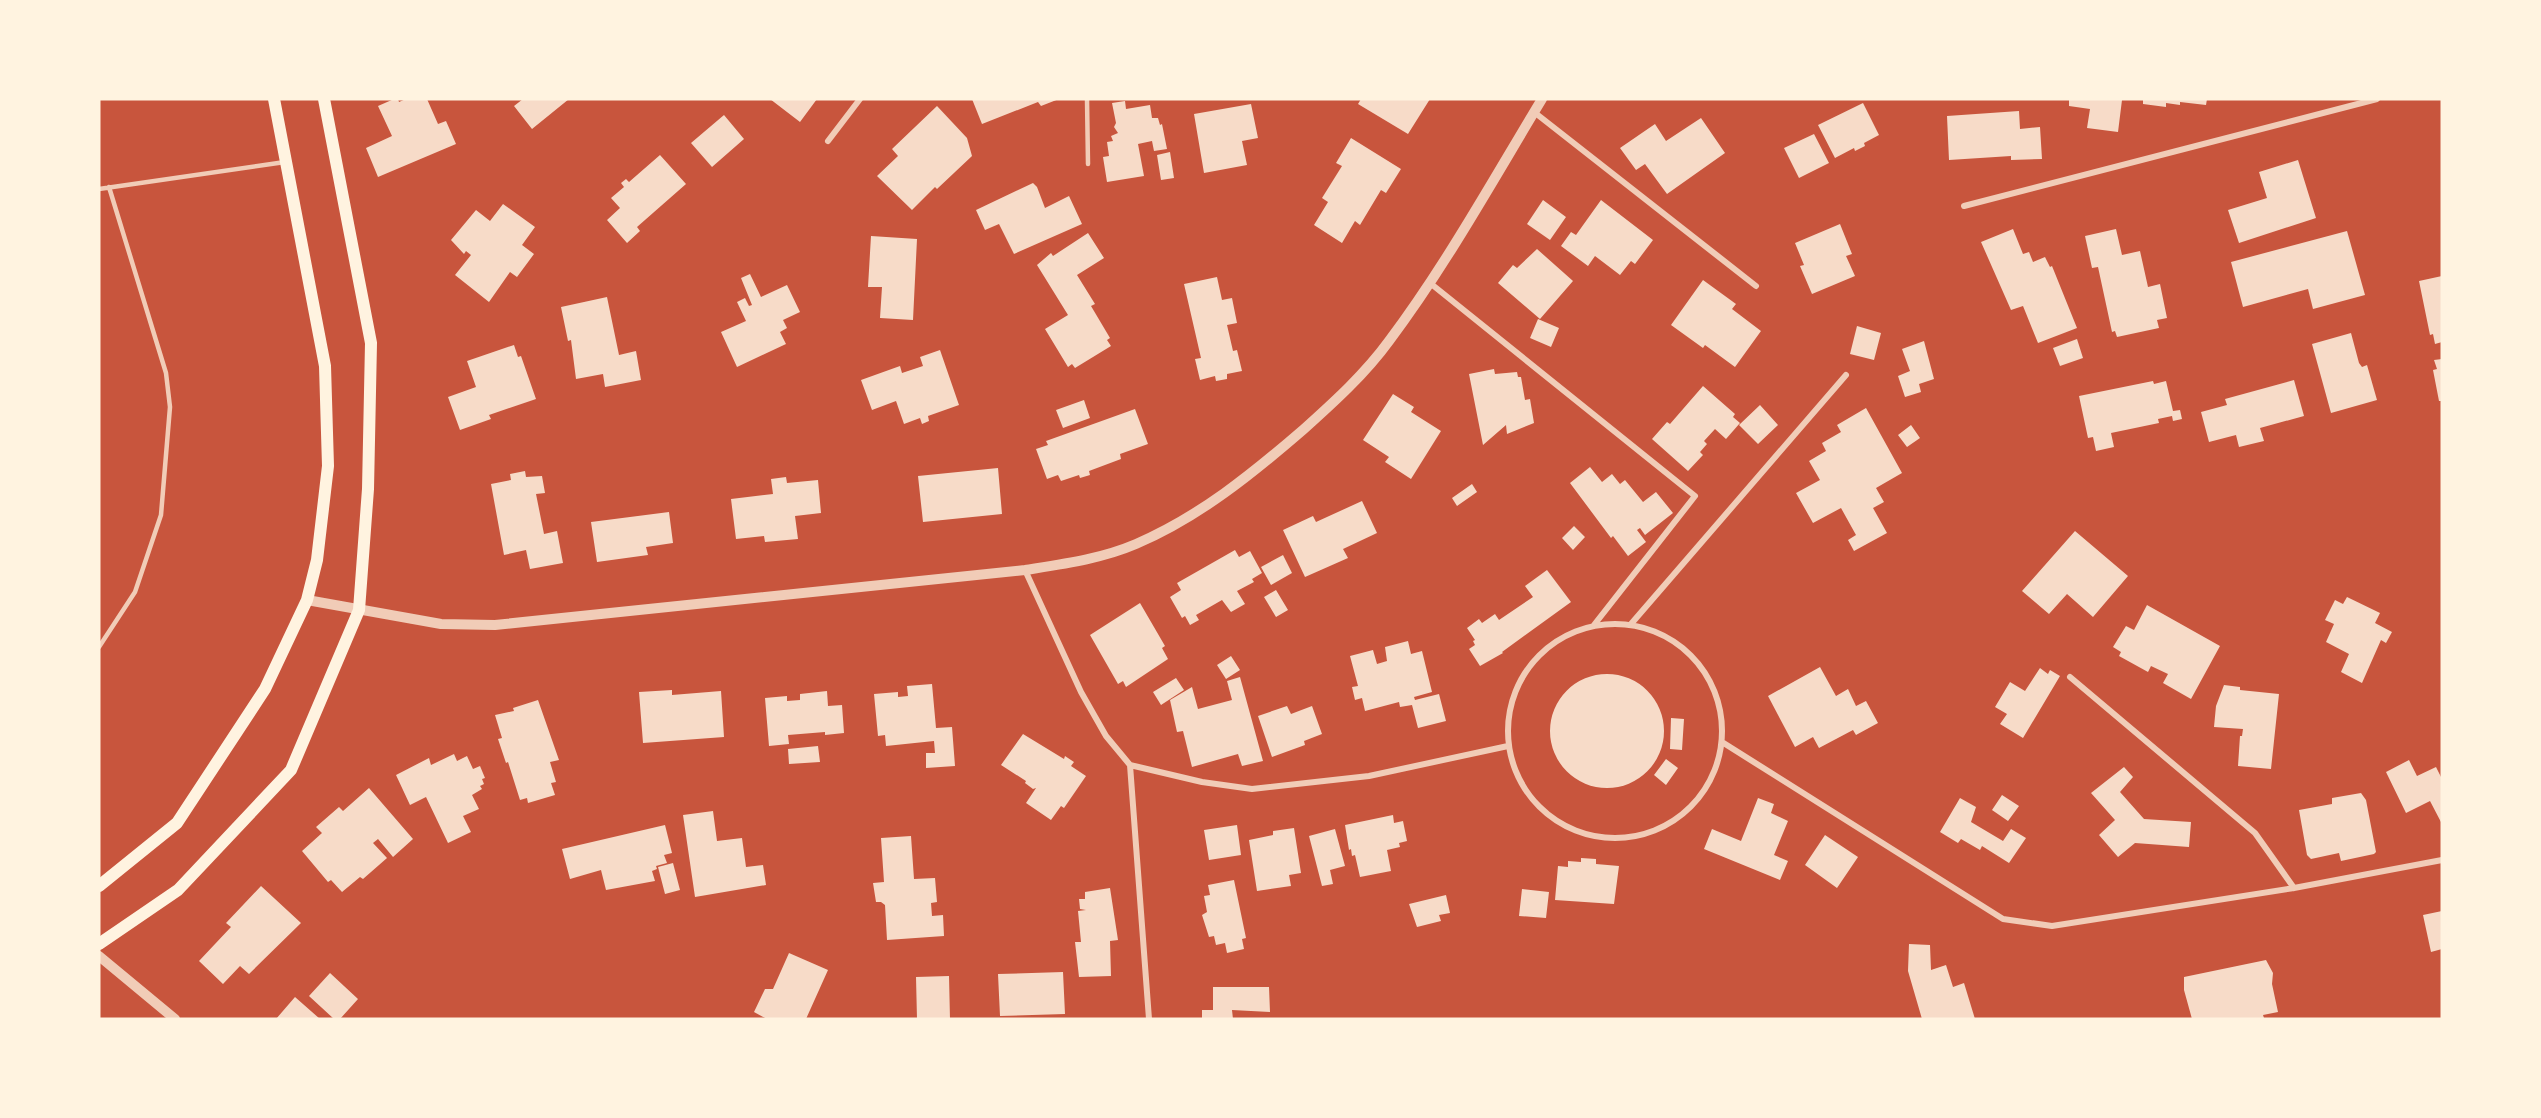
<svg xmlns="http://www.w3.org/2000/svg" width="2541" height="1118" viewBox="0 0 2541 1118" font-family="'Source Serif 4',serif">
  <rect width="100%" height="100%" fill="#c8553d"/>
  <path fill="#f7dbc8" d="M394,99H398L399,102L406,99H427L438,124L446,121L456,144L378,177L366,148L392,136L378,106Z
    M523,99H569L532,129L514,106Z
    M770,99H817L800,122Z
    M972,99H1059L1041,106L1038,102L982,124Z
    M1361,99H1430L1408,134L1358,104Z
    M2069,99L2122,100L2118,132L2087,128L2090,109L2069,106Z
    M2143,99H2207L2206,105L2180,102V105L2166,103V107L2143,104Z
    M1125,101L1126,109L1150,105L1152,118H1158L1160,125L1162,124L1167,149L1154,151L1152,141L1138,144L1144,176L1107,182L1103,157L1109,156L1107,142L1113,141L1111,136L1118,133L1114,127L1116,123L1112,103Z
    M1863,103L1879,135L1864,143L1865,146L1855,151L1854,148L1835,158L1818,125Z
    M1251,104L1258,138L1242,141L1247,165L1204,173L1194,114Z
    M937,106L967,138L972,156L937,189L935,187L912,210L877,176L898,156L892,149Z
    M2019,111L2020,129L2040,127L2042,159L2011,160V156L1949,160L1947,116Z
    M724,115L744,139L712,167L691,143Z
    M1701,118L1725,153L1667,194L1645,164L1636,170L1620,148L1655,124L1666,141Z
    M1814,134L1829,163L1799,178L1784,148Z
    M1351,138L1401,169L1386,193L1381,190L1360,225L1355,221L1342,243L1314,225L1328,202L1322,198L1342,166L1336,163Z
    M1170,152L1174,178L1161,180L1157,155Z
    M660,155L686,184L637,227L640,231L627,243L607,220L620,208L611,198L624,187L621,183L626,179L629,182Z
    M2298,160L2316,218L2239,243L2228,210L2267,198L2259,172Z
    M1033,183L1037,187L1045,208L1069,196L1082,224L1014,254L999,224L985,230L976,210Z
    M1543,200L1566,217L1550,240L1527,224Z
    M1601,200L1653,240L1635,264L1631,261L1620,275L1595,256L1588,266L1561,246L1571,232L1576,235Z
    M503,204L535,227L522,245L534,254L517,277L510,272L489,302L455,275L471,255L466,251L464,254L451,240L476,210L490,221Z
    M1840,224L1852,254L1846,256L1855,276L1812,294L1800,266L1804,265L1795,243Z
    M2013,229L2023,254L2029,252L2033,262L2045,257L2050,267L2052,266L2077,328L2038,343L2023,306L2011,310L1981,242Z
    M2116,229L2122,255L2140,251L2148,287L2160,284L2167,318L2157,320L2159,328L2117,337L2115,331L2112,332L2098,267L2092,268L2085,236Z
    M2347,231L2365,295L2313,309L2308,289L2243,307L2231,262Z
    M1088,233L1104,258L1077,275L1095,304L1091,306L1110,338L1107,340L1111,346L1075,368L1072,364L1068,367L1045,329L1068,315L1037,265L1051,253L1053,256Z
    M871,236L917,239L913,320L880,318L882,287H868Z
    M1537,249L1573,281L1540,319L1498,283L1513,265L1517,268Z
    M750,274L761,297L787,285L800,312L783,320L787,328L780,332L786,344L737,367L721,332L746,321L737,302L745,298L749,306L752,305L741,278Z
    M2442,276V342L2435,344L2433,334L2430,335L2419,281Z
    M1217,277L1222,300L1232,298L1237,323L1227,325L1233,351L1237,350L1242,371L1227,374V379L1216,381L1215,376L1200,380L1195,359L1201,358L1184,284Z
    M1703,280L1736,304L1732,309L1761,331L1735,367L1705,345L1703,348L1671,325Z
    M607,297L619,355L636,351L641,380L605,387L603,374L576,379L571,340L568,341L561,307Z
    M1538,319L1559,328L1551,347L1530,338Z
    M1857,326L1881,333L1874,360L1850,354Z
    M2351,333L2359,363L2362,367L2367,365L2377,400L2331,413L2312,344Z
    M2077,339L2083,358L2060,366L2053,348Z
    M1924,341L1934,379L1919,384L1921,392L1905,397L1898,376L1910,371L1902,349Z
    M514,345L518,357L521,356L536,399L489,415L491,419L460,430L448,397L476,387L467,361Z
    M940,350L959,405L928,416L929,421L922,424L920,418L904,424L896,401L872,410L861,380L900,366L902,373L923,366L920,357Z
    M2442,359V401H2439L2433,370L2437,369L2434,360Z
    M1494,369L1495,374L1517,372L1518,377H1521L1525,400L1530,399L1534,423L1507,434L1506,425L1483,445L1469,374Z
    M2294,380L2304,416L2260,428L2264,441L2239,447L2236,435L2209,442L2201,412L2227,405L2225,399Z
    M2153,381L2154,384L2166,381L2173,411L2180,410L2182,419L2173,421L2172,416L2158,419L2159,423L2111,433L2114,447L2096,451L2093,437L2088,438L2079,396Z
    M1703,386L1735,414L1733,417L1740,423L1726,439L1715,429L1704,441L1707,444L1700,452L1703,455L1688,471L1652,439L1667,422L1670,424Z
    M1393,394L1414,407L1411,412L1441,431L1411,479L1385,462L1389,457L1363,440Z
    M1084,400L1090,418L1063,428L1056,410Z
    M1760,405L1778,425L1758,444L1739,425Z
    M1866,408L1902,473L1876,488L1884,502L1873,508L1887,533L1854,551L1848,540L1856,535L1841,508L1813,523L1796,493L1820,480L1809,461L1826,451L1822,443L1841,432L1837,425Z
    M1135,409L1148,444L1120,454L1121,459L1089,471L1090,475L1080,478L1079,475L1061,481L1058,475L1047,479L1036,449L1048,445L1046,441Z
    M1911,425L1920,438L1907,447L1898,435Z
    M1590,467L1602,482L1612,474L1620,484L1625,480L1643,502L1656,492L1673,513L1645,535L1640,528L1637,530L1646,542L1628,556L1613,536L1611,538L1570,483Z
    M998,468L1002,514L923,522L918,476Z
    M525,471L526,477L542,476L545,493L536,494L544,534L557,531L563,563L530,569L526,550L504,555L491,484L511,480L510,474Z
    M786,477L787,483L818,480L821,513L795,516L798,539L765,542L764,536L736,539L731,499L773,494L771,479Z
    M1472,484L1477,492L1457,506L1452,498Z
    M1362,501L1377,533L1343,549L1348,558L1305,577L1283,530L1313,516L1316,522Z
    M669,512L673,543L646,547L648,555L597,562L591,522Z
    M1574,526L1585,537L1573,550L1562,538Z
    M2075,531L2128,576L2093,617L2067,594L2049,614L2022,591Z
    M1235,550L1239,557L1250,551L1262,573L1252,579L1254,582L1237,591L1245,604L1231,612L1222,600L1196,615L1199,620L1190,625L1185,616L1182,618L1170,597L1181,590L1177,583Z
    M1283,555L1292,573L1271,585L1261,567Z
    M1547,570L1571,602L1502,652L1503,653L1480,666L1469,649L1475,645L1473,641L1475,640L1467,628L1479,619L1482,623L1495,614L1499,620L1533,597L1525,586Z
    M1276,590L1288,610L1276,617L1264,597Z
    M2347,597L2380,613L2375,623L2392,632L2386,643L2381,640L2362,683L2341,672L2349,654L2326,642L2334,624L2325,620L2335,600L2343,604Z
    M1140,603L1165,646L1162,648L1168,659L1126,687L1123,681L1118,684L1090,635Z
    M2147,605L2220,646L2191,699L2163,683L2168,674L2151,666L2148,672L2119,656L2121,652L2113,647L2126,626L2134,630Z
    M1408,641L1411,654L1422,651L1432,692L1414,697L1415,700L1439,694L1446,721L1418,728L1412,705L1400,707L1399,702L1365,711L1362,698L1355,700L1352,687L1358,686L1350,656L1373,650L1377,664L1387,661L1385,647Z
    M1231,656L1240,670L1226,679L1217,665Z
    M1820,667L1836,696L1848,689L1856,706L1866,701L1878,723L1856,735L1853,730L1819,748L1813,737L1795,747L1768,696Z
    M2040,668L2048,674L2050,670L2060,676L2023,738L2000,724L2007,714L1995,707L2010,682L2025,691Z
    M1550 731a57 57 0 1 1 114 0a57 57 0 1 1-114 0Z
    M1240,677L1263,761L1242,766L1238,754L1192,767L1183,731L1177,732L1170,700L1192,687L1198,709L1232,700L1227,681Z
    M1176,678L1184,690L1161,705L1153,692Z
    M932,684L936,728L952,727L955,766L926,768V753H935L934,741L886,746L885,735L878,736L874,694L898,692V697L908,696L907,686Z
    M2224,685L2240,687V690L2279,694L2271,769L2238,766L2240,736H2242L2243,729L2214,727L2216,706Z
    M672,690V695L721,691L724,737L643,743L639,692Z
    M827,691L828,706L842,705L844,733L825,735V732L788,735L789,744L769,746L765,698L787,696V701L800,700V694Z
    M538,700L559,760L550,762L556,782L551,783L555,795L528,803L527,798L520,800L508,762L506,763L498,739L502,738L495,715L514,711L513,708Z
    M1287,706L1291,714L1312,706L1322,734L1304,741L1305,745L1272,757L1258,716Z
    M1671,718L1684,719L1682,750L1670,749Z
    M1023,734L1064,759L1065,756L1074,762L1071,766L1086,776L1064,808L1061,806L1051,820L1026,803L1036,788L1033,789L1025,783L1026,781L1001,765Z
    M818,746L820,762L789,764L788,749Z
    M454,754L457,761L467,756L473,769L480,766L485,778L482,779L484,784L480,786L482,789L472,795L479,809L463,816L471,832L448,843L426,797L410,805L396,775L429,758L431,765Z
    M1666,759L1678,768L1666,785L1654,775Z
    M2409,760L2417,776L2436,767L2442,779V824L2430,801L2406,813L2386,772Z
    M2124,767L2133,777L2120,792L2144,819L2191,822L2189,847L2135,843L2118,857L2099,835L2115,820L2091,793Z
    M369,788L413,839L393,857L378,839L373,843L387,858L363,879L360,877L342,892L331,880L328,882L302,851L322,833L316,827L339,807L343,811Z
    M2361,793L2366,800L2376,852L2374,854L2341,861L2339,853L2311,859L2307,855L2299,810L2332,804V798Z
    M2002,795L2019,806L2008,821L1992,810Z
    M1758,798L1774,804L1771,813L1788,821L1774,855L1788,861L1780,880L1704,849L1712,829L1741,841Z
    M1960,798L1976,807L1971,822L2003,841L2011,829L2026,838L2009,863L1982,846L1980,850L1961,839L1958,843L1940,832Z
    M713,811L717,841L742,838L746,867L763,865L766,885L695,897L683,815Z
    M1393,815L1394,823L1403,821L1407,841L1399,843L1400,847L1387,850L1391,871L1360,877L1355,855L1352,856L1351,849L1349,850L1345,825Z
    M665,825L672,853L664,855L667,863L656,866L657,869L652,871L655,881L606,890L601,870L570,879L562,849Z
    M1237,825L1241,855L1209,860L1204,830Z
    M1294,828L1301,873L1289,875L1291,886L1257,891L1249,840L1273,835V831Z
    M1335,829L1345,866L1330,870L1333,884L1322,886L1309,836Z
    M1825,835L1858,857L1837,888L1805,865Z
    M911,836L914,879L935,878L937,902L931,903L932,916L943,915L944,936L887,940L885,905L881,902H876L873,883L884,882L881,838Z
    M1581,858L1596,859V864L1619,866L1614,904L1555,900L1558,866L1568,867V861L1581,862Z
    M673,863L680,890L665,894L658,867Z
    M1234,880L1246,938L1242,939L1244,949L1227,953L1225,943L1216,945L1214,936L1209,937L1202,915L1207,912L1204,896L1210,895L1208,885Z
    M261,886L301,923L249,974L240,966L223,984L199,961L231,927L226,923Z
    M1110,888L1118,940L1110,941L1111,976L1079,977L1075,942H1081L1078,911L1086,910L1080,909L1079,899H1085V892Z
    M1522,889L1549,892L1546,918L1519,916Z
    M1446,895L1450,913L1439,915L1441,921L1417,927L1409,904Z
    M2442,911V949L2431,952L2423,915Z
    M1909,944L1930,945L1931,970L1946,965L1953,987L1964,983L1975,1019H1922L1908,971Z
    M789,953L828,970L806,1019H767L754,1012L765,989H773Z
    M2266,960L2273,973L2272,984L2278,1012L2263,1015L2264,1018L2259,1019H2192L2184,990V977Z
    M1063,972L1065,1014L1000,1016L998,974Z
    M330,973L358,999L340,1019H334L309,996Z
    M949,976L950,1019H917L916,977Z
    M1213,987H1269L1270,1012L1232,1010L1233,1019H1202V1010H1213Z
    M295,997L320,1019H276Z"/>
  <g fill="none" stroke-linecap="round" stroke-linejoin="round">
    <path stroke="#f1ccb7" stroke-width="4.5" d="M1087,99L1088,164
      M99,189L285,162
      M99,647L135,592L161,515L170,407L166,373L109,187"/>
    <path stroke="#f1ccb7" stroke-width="6" d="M1534,112L1756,286
      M828,141L860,99
      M1964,206L2377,99
      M1430,283L1695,496L1594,625
      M1025,570L1081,692L1106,736L1130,765L1202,782L1252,789L1369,776L1508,746
      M1508 731a107 107 0 1 1 214 0a107 107 0 1 1-214 0Z
      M1631,624L1846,375
      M2070,677L2255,833L2294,888
      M1722,742L2003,919L2052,926L2294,888L2442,860
      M1130,765L1149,1019"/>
    <path stroke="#f1ccb7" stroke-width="10" d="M307,600L441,624L495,625L1025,570C1063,564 1101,559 1136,544C1199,517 1252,474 1304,429C1334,402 1365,374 1389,341C1446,265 1493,180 1542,99
      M99,956L175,1019"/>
    <path stroke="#fff3e0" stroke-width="12" d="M99,886L177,823L265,689L307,600L317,560L328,466L325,366L274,99
      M99,944L178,890L291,770L359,610L368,489L371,343L324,99"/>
  </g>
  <rect width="2541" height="1118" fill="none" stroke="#fff3e0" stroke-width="201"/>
</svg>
